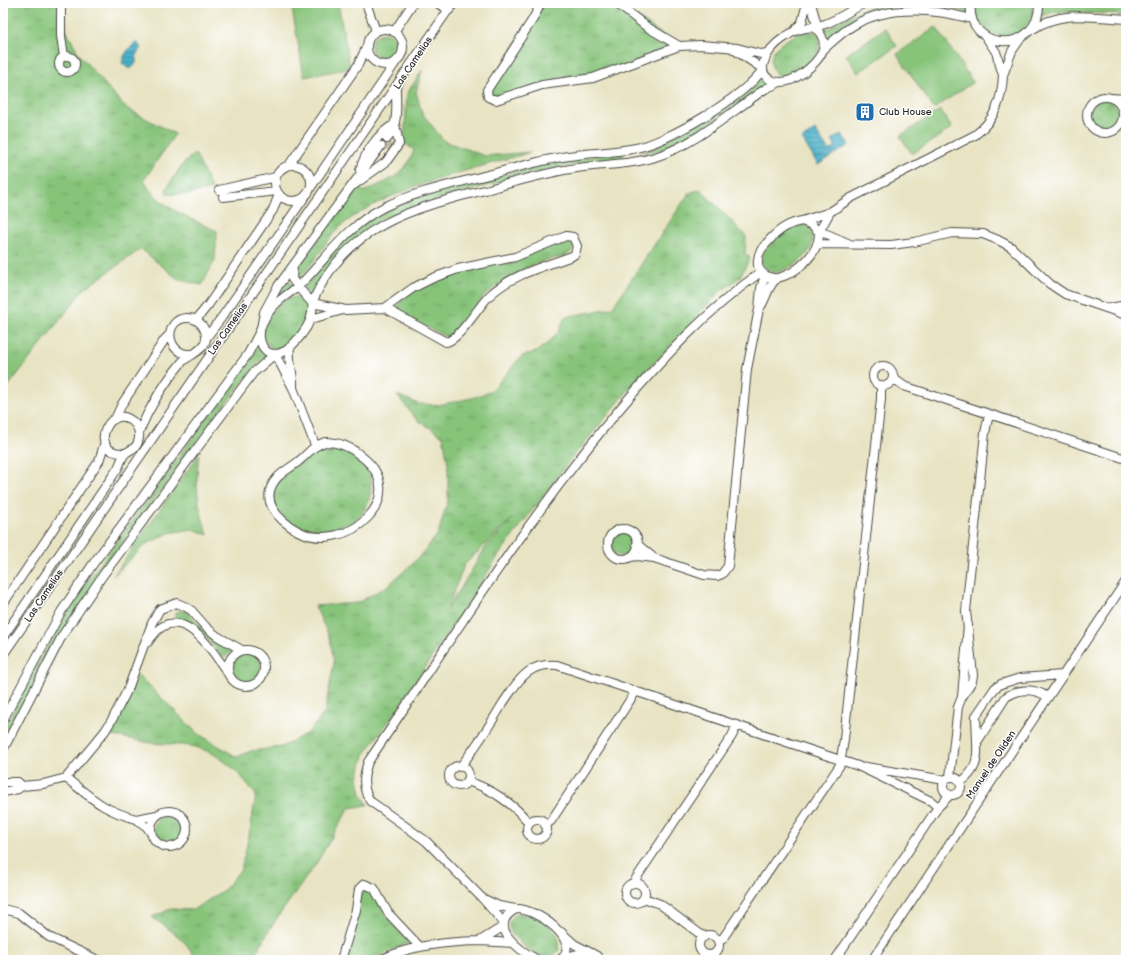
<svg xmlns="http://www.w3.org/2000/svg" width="1129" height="963" viewBox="0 0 1129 963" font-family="'Balsamiq Sans',sans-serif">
  <defs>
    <pattern id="grass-tufts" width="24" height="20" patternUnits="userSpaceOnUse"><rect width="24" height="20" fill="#87c47a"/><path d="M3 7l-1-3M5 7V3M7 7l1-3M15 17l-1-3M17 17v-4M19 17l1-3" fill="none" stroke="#6f9f64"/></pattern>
    <pattern id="water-rules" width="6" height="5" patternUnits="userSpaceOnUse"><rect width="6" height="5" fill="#49b0c8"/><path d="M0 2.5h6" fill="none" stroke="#3d8fa3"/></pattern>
  </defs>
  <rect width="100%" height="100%" fill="#fff"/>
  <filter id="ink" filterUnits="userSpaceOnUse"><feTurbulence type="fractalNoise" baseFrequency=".025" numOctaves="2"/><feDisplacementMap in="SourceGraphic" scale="8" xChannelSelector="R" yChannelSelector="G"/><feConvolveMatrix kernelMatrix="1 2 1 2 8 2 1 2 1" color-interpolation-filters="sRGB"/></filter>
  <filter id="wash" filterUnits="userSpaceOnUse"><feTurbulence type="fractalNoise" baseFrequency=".012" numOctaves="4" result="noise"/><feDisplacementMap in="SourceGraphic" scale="16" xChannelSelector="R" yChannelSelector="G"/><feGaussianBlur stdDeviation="0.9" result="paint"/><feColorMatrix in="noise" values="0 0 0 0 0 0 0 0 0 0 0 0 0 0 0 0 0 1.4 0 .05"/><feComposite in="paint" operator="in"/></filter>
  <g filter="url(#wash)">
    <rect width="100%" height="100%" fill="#e8e3c2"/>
    <path fill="url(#grass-tufts)" stroke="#597852" fill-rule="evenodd" d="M3,3H63L66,30L80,56L126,108L175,134L144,180C155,206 193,219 217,231L215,260L202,285L179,280L141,249L84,289L3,393Z
      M541,3H617L679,46L606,74L492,99L490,84Z
      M883,3H967L968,13C925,0 858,2 828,41L823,31L861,10Z
      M975,3H1033C1035,47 972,46 975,3Z
      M1042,3H1051L1057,6L1126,7V14L1054,12L1042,16Z
      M807,31L815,32L819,36C819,41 820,47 818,52C811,66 792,77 777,76C759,51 786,38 807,31Z
      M371 46a13 13 0 1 1 26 0a13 13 0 1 1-26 0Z
      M422,70L416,92L422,113L444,141L485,156L531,152C475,169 392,187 346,222C326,237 316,263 297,280L294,277L296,270L355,188L359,185L363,192C385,182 406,176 414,150L404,143L407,94Z
      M763,75L769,84L688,137L664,149L640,154L654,148L741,96L754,86Z
      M1089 115a15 15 0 1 1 30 0a15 15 0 1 1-30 0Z
      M195,153L212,189L189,194H167L166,189L182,165Z
      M621,153L624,158L621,160L567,166L531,173L412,207L382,219L357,237L324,272L312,295L303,288C322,270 334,247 353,230C384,204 430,194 469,184C519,170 568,158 621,153Z
      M700,189L746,236L745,253L750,258L740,277L721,291L627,392L571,459L501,552L392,717L364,755L358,778L361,794L368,805L349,808L316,864L277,918L258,949L254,960H195C189,940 168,929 152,917L171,909L193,910L225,889L241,869L249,836L256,795C237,769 216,748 182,745C172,744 162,744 151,743C138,741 125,737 112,736L109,734L134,685L138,675L197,733L237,757L251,751L282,747L309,732L325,712L334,662L330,639L315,606L357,603L389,585L418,558L438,534L448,500V463L443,436L416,419L397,395L419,404L438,405L472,398L491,391L522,356L536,352L547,344L559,331L565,317L612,308L689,193ZM513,518L486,547L447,610L464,565Z
      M802,225L808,226L813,232C816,256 792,269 772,273L761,263L763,252L785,230Z
      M568,238L574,246L571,252L563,257L549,259L531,266L501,282L483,297L454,336L446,337L399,312C393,299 421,287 431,282Z
      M288,278L293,286L277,294Z
      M296,297C302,299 306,301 307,308C310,326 293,338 280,349L271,348L262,338C264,320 277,299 296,297Z
      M258,348L266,356L257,364L214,418L97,577L3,744V731L44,652L81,590L160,483L255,350Z
      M334,446C351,453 371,463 371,485C371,497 368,507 360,516C343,537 288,533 276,508C272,498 275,488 277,478L320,447Z
      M199,454C195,486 197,505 208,535L193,529L169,533L145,545L113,576Z
      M610 544a12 12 0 1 1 24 0a12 12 0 1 1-24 0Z
      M182,610L187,612L206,631L234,649L224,658L204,636L174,617L177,612Z
      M231 668a15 15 0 1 1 30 0a15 15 0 1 1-30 0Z
      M154 829a15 15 0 1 1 30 0a15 15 0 1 1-30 0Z
      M363,888L372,893L391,923L407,938L408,943L371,960H344Z
      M519,913C536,913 566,931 558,951L552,957C548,957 543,957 539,955C526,950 492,925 519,913Z"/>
    <path fill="#87c47a" stroke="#597852" d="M291,3H338L350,68L304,77Z
      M936,27L973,82L934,109L897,54Z
      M885,28L897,46L858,73L846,55Z
      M940,110L952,128L912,154L900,136Z"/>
    <path fill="url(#water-rules)" stroke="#3a6e7a" d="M137,42L141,48L136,55V63L132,68H127L122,63C124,53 130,47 137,42Z
      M815,130L829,151L836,147L832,140L842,134L849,145L818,165L802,139Z"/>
  </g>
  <g filter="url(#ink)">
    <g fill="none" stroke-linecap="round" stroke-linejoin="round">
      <path stroke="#c2bea4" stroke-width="8" stroke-dasharray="8 4" stroke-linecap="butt" d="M386,149L391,142"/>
      <g stroke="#474742" stroke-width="10">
        <path id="minor" d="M61,3V36L64,56
          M366,3L376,31
          M541,3L533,19L487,90L488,97L496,100L542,85L593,78L679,46L701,45L737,48L760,54L768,53
          M616,3L647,27L679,46
          M811,3L818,29
          M971,3C965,52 1040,56 1039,3
          M811,27C816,28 820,32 822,37C831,54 804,74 791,80C778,85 758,80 764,62C767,52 776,43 785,37C799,26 809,29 825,24C839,19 852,9 865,3
          M796,29L802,22L807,3
          M1033,29C1061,10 1094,17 1126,19
          M367 47a18 18 0 1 1 36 0a18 18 0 1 1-36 0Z
          M394,32L413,3
          M986,37L996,52L1003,75L1012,51L1021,38
          M823,50C833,41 843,31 854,25C889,5 934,9 972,19
          M59 64a8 8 0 1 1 16 0a8 8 0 1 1-16 0Z
          M1087 115a18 18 0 1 1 36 0a18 18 0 1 1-36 0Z
          M1111,98L1126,99
          M387,139C399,125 396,106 396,88
          M289,165L358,65L367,46
          M275 183a18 18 0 1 1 36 0a18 18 0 1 1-36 0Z
          M354,185L386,162L399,144L395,124C378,133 365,152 360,170
          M219,190L276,177
          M309,190L398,59
          M223,197L277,191
          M830,212L819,232L827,234L850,244
          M802,221L830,212L851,198L975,135C995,120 1002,100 1003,75
          M802,221L812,225L819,232C820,253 797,273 778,278C768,280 756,271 758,260C758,254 762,248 766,244C775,233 788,223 802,221Z
          M817,244L891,245L914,242L952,233L983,234L998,240L1011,247L1050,284L1065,294L1126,315
          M293,266L292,279L298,287C326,259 347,226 384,207C413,193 445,186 476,178C501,172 527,164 552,159C580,152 609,154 636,148C668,142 745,96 763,69L730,47
          M765,275L761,288L759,309C767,299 768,283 778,278
          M298,287L312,303C314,315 309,325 302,334C297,340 291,348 285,351C265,362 255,340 262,324C269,307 283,297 298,287Z
          M385,308L413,288L433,278L458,269L515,257L566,236L573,237L577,246L575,254L572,256C543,267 512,274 489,296C478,307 459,340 446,342L385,308L346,310L312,303C346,224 414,208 489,189C518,181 547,172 577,168C604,164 632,165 658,156C697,143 731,112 765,89L778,83
          M1110,308L1126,305
          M311,319L343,310
          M196,320L209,304L273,210L279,194
          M262,323L264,312L278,286L381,146
          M206,338L222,317L306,195
          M290,347C288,361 294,373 293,387
          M873 376a10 10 0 1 1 20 0a10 10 0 1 1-20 0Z
          M893,378L904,386L1126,459
          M115,419L122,404L165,339L170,334
          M139,432C149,408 165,382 182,362C189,355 201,352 205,343C209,331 200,317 186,318C163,320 166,355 191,354
          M325,442C339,442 351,447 361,456C414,496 346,556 298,531C278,520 258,500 277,478C283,471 292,467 299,461C309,453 311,447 325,442Z
          M608 544a15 15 0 1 1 30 0a15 15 0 1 1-30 0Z
          M630,557L638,556L654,558L637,544
          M654,558L704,575L717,576L722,574L728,566L747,369L759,309
          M3,604L99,461L105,442
          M968,625L962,697L972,681L973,675L966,611L985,433L989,414
          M3,637L118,468C120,464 122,457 125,454C129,449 136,450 138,442C140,436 139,429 135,424C111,397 84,455 125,453
          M148,642C153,635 159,626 169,624C194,618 219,660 230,677
          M228 668a18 18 0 1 1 36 0a18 18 0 1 1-36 0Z
          M3,655L449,9
          M1048,697C1034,688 1020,688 1006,697L977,742L976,716L995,688L1001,684L1020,678L1063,675
          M3,720L61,612L93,564L248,354L260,331
          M3,750L62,636L78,612L103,575L253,373L275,354L293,388L315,445
          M449 776a10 10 0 1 1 20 0a10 10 0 1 1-20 0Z
          M460,767C476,747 490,725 503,703C511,692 517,680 528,672C537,665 546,664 557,665L858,766L931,801L938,807
          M866,767L945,780
          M943 786a9 9 0 1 1 18 0a9 9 0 1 1-18 0Z
          M950,777L958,707L962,697
          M66,778L105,731L113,718L128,689L152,623L160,609L177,603L184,606L191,610L206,627L217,636L242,650
          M467,781C490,788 514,804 529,823
          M3,782H18L22,786
          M961,782C976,771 978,760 977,742
          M3,792L18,789L22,786L43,784L66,778C92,798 102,810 136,819
          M151 829a18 18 0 1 1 36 0a18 18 0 1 1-36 0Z
          M527 829a10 10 0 1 1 20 0a10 10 0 1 1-20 0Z
          M545,825L551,821L636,691
          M151,833L147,827L136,819L157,815
          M633,883L732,736L737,725
          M625 893a10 10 0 1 1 20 0a10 10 0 1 1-20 0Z
          M482,898L426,841L370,801C362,788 363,776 368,762C449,643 525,521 618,411C662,359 706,311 761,272
          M644,898L660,904L704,937
          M3,909L19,913L49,937L98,960
          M504,923L482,898L499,906L516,909
          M504,926L480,941L514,943
          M561,932L574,944L597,956L577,954L563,958
          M699 945a10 10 0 1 1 20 0a10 10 0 1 1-20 0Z
          M718,941L723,938L840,765L844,739L881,399V385
          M341,960L356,910L359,889L364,884L374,888L388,913L420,947
          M380,960C411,945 446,942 480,941
          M538,960C520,951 485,926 516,909C536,908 584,941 560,960
          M835,960L938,807L950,795
          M872,960L1126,581"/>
      </g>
      <g stroke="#474742" stroke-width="12">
        <path id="tertiary" d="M439,3L449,9L453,3"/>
      </g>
      <use href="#minor" stroke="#fff" stroke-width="8"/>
      <use href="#tertiary" stroke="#fff" stroke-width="10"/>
    </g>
  </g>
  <defs>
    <g id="building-square" transform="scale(1)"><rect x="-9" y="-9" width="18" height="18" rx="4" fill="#1f6fb2" stroke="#fff"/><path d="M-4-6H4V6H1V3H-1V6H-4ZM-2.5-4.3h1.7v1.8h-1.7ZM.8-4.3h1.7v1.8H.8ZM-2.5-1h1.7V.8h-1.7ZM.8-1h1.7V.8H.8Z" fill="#fff"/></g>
  </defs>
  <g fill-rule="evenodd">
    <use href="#building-square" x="865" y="112"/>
  </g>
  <g text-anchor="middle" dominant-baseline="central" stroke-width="3" stroke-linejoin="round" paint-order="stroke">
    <g font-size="10" fill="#2b2b2b" stroke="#fff">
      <text transform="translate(413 63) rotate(-56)">Las Camelias</text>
      <text transform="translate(228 329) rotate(-55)">Las Camelias</text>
      <text transform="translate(44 596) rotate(-56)">Las Camelias</text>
      <text transform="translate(991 765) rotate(-56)">Manuel de Oliden</text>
    </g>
    <g font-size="10" fill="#2b2b2b" stroke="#fff" text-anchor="start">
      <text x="879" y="112">Club House</text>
    </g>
  </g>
  <rect width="1129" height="963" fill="none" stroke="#fff" stroke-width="16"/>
</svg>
